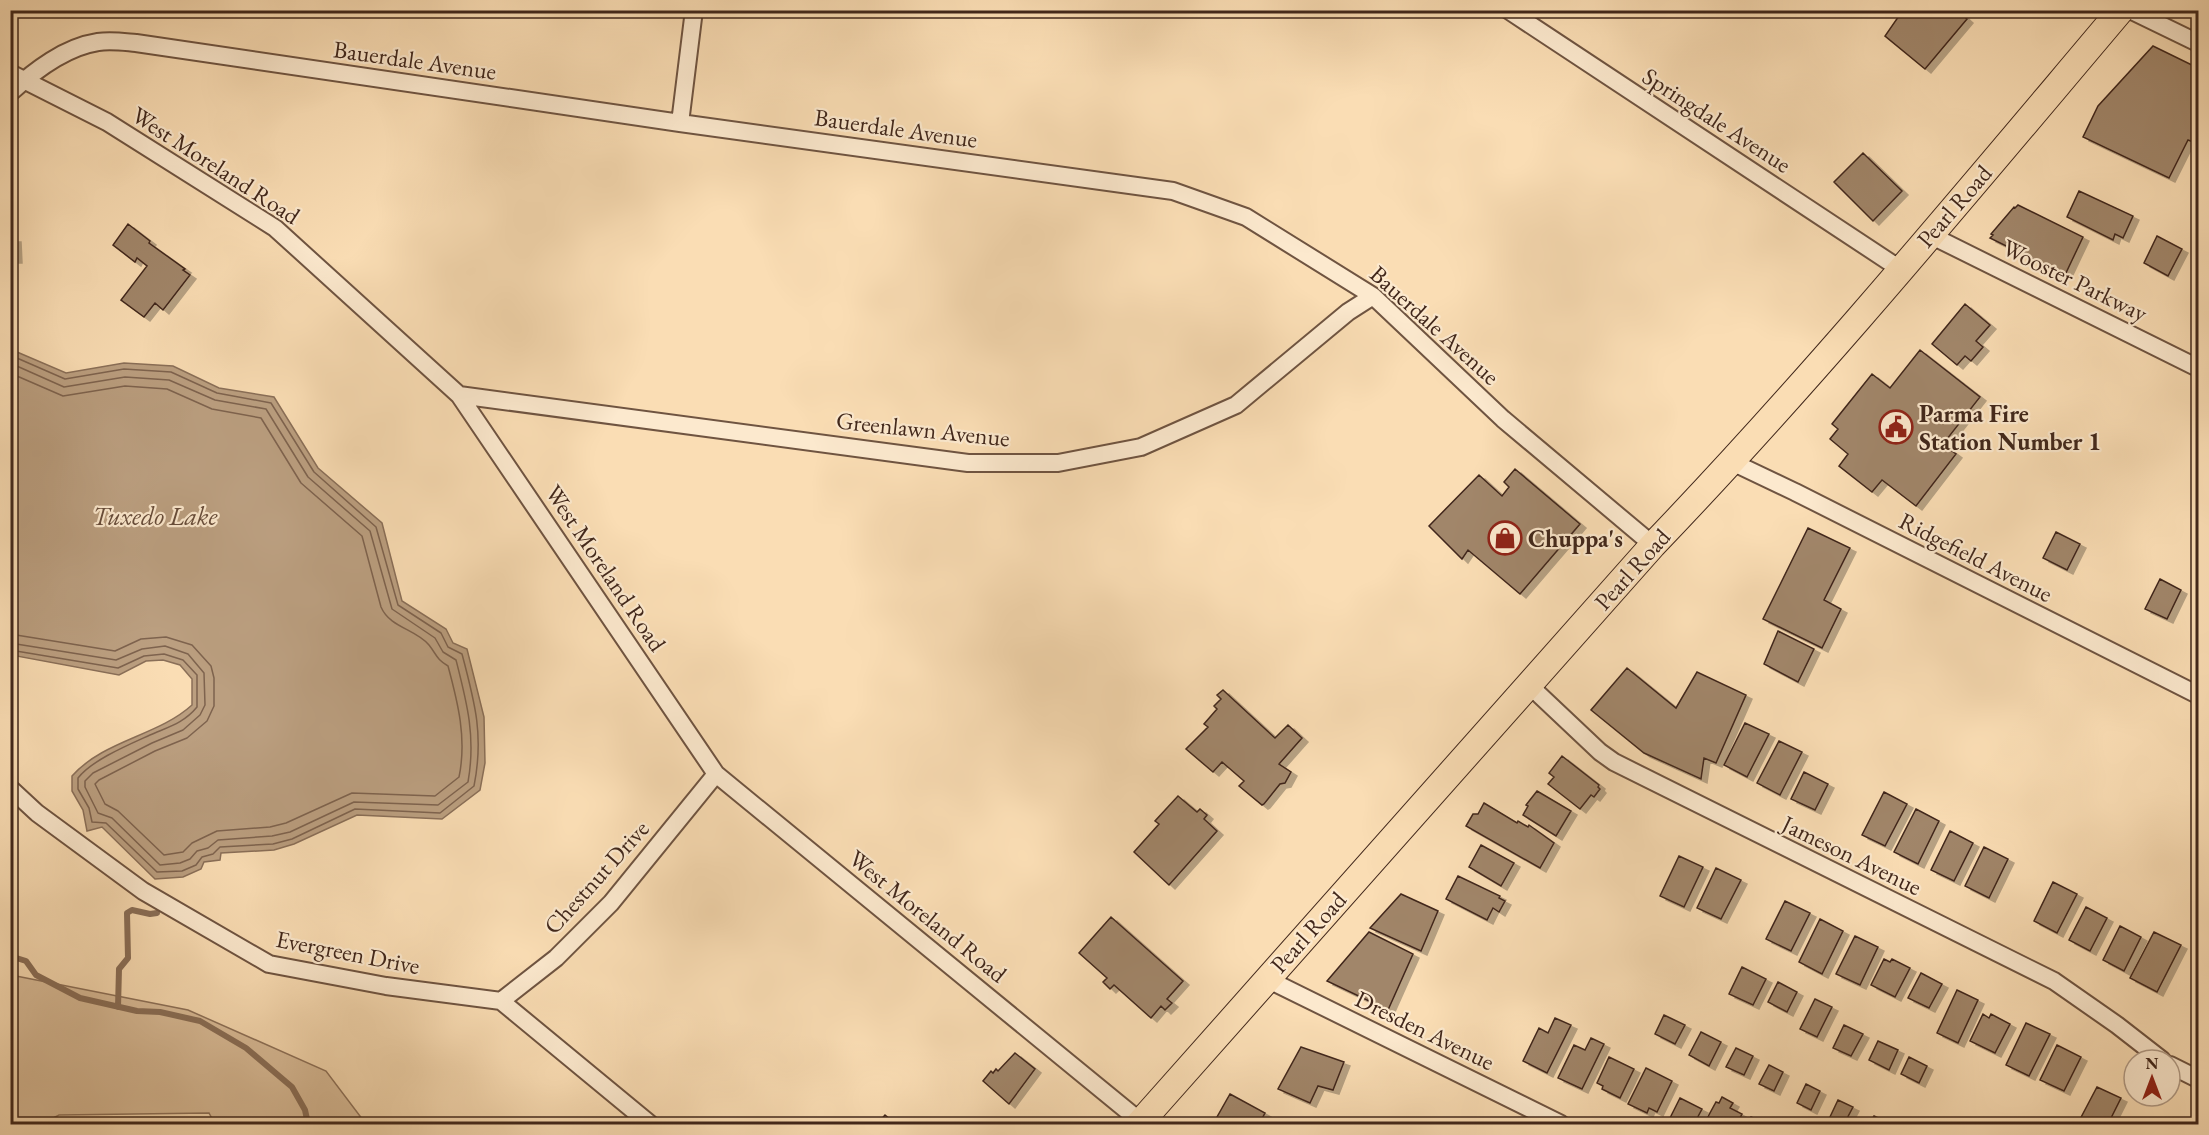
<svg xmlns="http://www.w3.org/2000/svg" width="2209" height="1135" viewBox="0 0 2209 1135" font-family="'EB Garamond',serif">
  <defs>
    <filter id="shadow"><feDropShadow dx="6" dy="4" stdDeviation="0" flood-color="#0004"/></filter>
  </defs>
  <rect width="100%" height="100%" fill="#faddb4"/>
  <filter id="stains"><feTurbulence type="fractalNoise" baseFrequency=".00333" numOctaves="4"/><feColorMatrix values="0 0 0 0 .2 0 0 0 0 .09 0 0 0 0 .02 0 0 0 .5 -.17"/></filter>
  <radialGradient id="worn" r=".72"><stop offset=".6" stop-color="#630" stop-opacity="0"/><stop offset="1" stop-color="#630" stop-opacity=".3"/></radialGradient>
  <path fill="#dbbe9a" stroke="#8e725a" stroke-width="1.5" d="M11,975L188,1010L326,1071L366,1124H215L209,1113L59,1115L42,1124H11Z"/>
  <path fill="#bb9f80" stroke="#8a6f58" stroke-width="1.5" d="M10,349L66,373L124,363L173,366L219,388L274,397L318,468L382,523L402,601L446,629L453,643L467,649L484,717L485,763L480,790L442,819L357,815L294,844L274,850L221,853L220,860L204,862L201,869L183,877L155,879L102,827L87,831L83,810L72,791V776C104,740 158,736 192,705V679L180,665L163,660L146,661L119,675L11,655Z"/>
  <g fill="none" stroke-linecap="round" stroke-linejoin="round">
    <path stroke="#7e634e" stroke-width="1.5" d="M10,355L65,379L124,369L171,372L217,393L271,403L314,472L376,527L398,605L441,633L448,647L462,654C475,703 484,736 474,786L440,813L355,809L292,839L273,844L220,847L213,854L202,857L196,865L182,871L157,872L106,823L92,822L89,808L78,789V778C92,760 128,745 150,735C168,727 184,723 197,707V675L183,660L164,654L144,656L118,668L10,650
      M10,363L64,387L125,377L169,380L215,400L266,409L308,477L370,531L392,609L435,638L443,652L456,660C467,703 476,737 468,782L438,805L354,802L290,832L272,836L218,840L208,848L197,851L190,859L180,863L160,865L112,818L98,813L85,787V781L93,773L152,743L183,730L200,715L205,705L204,673L188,654L165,646L142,649L116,660L10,643
      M10,373L63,396L125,386L167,389L212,409L261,418L301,483L362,536L381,607C390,628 416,629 429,645C437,655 436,659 448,666C458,703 467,739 459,777L435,796L352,793L286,823L270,827L217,831L192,843L183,852L164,855L118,811L105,804L95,784L99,780L155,751L187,738L207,721L214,706V678L211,666L192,645L166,637L141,639L115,651L10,634"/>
    <path stroke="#8a6f58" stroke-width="6" d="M10,956L26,961L36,975L80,998L137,1011L160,1012L200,1021L246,1048L292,1087L305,1110L308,1124
      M118,1007L119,969L128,958L127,913L132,910L150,914L157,913"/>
  </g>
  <path fill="#a1866b" stroke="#41271b" stroke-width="1.5" filter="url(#shadow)" d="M1903,10H1957L1967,19L1925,69L1885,36Z
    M2153,46L2198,68V144L2188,140L2169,178L2083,137L2098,106Z
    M1863,153L1902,191L1873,221L1834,182Z
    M2079,191L2133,216L2123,238L2115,234L2113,240L2067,217Z
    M2018,205L2083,237L2065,275L1990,238L1993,235L1991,234L2014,207L2015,208Z
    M128,224L150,241L149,243L185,269L183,270L190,275L163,310L155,303L144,317L121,300L147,266L137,258L135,262L113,245Z
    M2157,236L2182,249L2168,276L2144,263Z
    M10,238H15L16,259H10Z
    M1965,304L1990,325L1976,341L1983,347L1971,361L1965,356L1957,365L1932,344Z
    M1920,350L1980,397L1943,444L1956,454L1916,506L1882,480L1872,492L1839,466L1848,454L1830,439L1838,429L1832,424L1872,374L1890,388Z
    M1515,469L1580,524L1520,594L1468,550L1462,559L1429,526L1479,475L1502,496L1509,487L1504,482Z
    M1808,528L1850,548L1824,600L1841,609L1822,648L1763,619Z
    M2056,532L2080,544L2067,570L2043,558Z
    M2160,579L2181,590L2167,619L2145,609Z
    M1778,631L1814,649L1798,682L1764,664Z
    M1627,668L1676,708L1697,672L1746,695L1716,763L1704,758L1701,779L1644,753L1591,710Z
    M1223,690L1275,738L1288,725L1302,738L1279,764L1291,772L1285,783L1280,784L1264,804L1262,805L1239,786L1244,781L1222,762L1213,772L1186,749L1208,727L1204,724L1217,709L1214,706L1221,699L1217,695Z
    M1745,723L1769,734L1747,777L1724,765Z
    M1779,741L1802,752L1780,795L1757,783Z
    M1562,756L1599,785L1598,787L1600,789L1594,797L1591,795L1580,809L1548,784L1554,777L1549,773Z
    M1804,772L1828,784L1815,810L1791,799Z
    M1537,791L1571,811L1556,836L1523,815L1528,806L1526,805Z
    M1884,792L1907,804L1885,846L1862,835Z
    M1178,796L1197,812L1200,809L1207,815L1204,819L1217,831L1169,885L1134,852L1159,824L1155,821Z
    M1484,803L1517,823L1518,821L1528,827L1529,825L1554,843L1540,868L1466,826L1473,814H1478Z
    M1916,809L1939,821L1918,864L1894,852Z
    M1950,831L1973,843L1954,881L1931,870Z
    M1481,845L1514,863L1501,886L1469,867Z
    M1984,847L2008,859L1989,898L1965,886Z
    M1679,856L1703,867L1684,907L1660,896Z
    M1716,868L1741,880L1721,919L1697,908Z
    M1458,876L1500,896L1499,898L1505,901L1499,912L1493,908L1487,920L1446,899Z
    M2053,882L2077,894L2057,933L2034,921Z
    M1401,894L1438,911L1421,951L1370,928Z
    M1785,901L1810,913L1791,951L1766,939Z
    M2086,907L2107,918L2090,951L2069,940Z
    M1111,917L1183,981L1167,999L1172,1003L1165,1010L1161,1006L1151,1018L1114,985L1110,989L1103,982L1107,978L1079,953Z
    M1820,919L1843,931L1822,974L1799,962Z
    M2120,926L2141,937L2124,971L2103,960Z
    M1369,932L1413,954L1388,1010L1327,981Z
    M2154,932L2181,945L2157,992L2130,978Z
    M1855,936L1878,947L1860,985L1836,974Z
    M1884,959L1890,962L1892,959L1910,968L1895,997L1871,985Z
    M1742,967L1766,979L1753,1005L1729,994Z
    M1921,973L1942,984L1929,1008L1908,998Z
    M1778,982L1797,992L1787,1012L1768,1002Z
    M1957,990L1978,1000L1958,1043L1937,1033Z
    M1815,999L1832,1007L1817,1037L1800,1029Z
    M1983,1014L1989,1018L1991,1014L2010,1024L1995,1053L1970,1041Z
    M1664,1015L1685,1025L1675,1044L1655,1034Z
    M1555,1018L1571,1025L1547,1073L1523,1061L1539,1028L1548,1033Z
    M2026,1023L2050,1034L2029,1076L2006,1065Z
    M1844,1025L1863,1034L1851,1056L1833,1048Z
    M1701,1032L1721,1042L1709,1066L1689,1055Z
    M1591,1038L1604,1044L1582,1089L1558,1078L1574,1045L1585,1050Z
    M1878,1041L1898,1050L1889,1070L1869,1060Z
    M2057,1045L2081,1057L2064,1091L2040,1080Z
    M1301,1047L1344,1062L1333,1090L1318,1086L1310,1103L1278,1089Z
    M1736,1048L1753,1056L1744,1075L1726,1067Z
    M1015,1053L1035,1069L1009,1104L983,1081L991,1071L993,1073L996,1069L998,1071Z
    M1609,1057L1634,1069L1620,1098L1602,1089L1603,1086L1597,1083Z
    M1909,1057L1927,1066L1919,1083L1901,1074Z
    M1769,1065L1783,1072L1774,1091L1759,1084Z
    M1646,1068L1672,1081L1657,1112L1649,1108L1647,1113L1628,1104Z
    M1806,1084L1820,1091L1811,1110L1797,1103Z
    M2097,1087L2121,1098L2108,1124H2081L2078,1123Z
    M1230,1094L1265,1113L1259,1124H1231L1217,1117Z
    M1722,1097L1733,1103L1730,1108L1742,1114L1737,1124H1704L1716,1102L1719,1103Z
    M1680,1098L1702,1109L1694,1124H1667Z
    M1838,1100L1853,1107L1844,1124L1829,1119Z
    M885,1115L896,1124H877Z
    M1874,1116L1891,1124H1869Z
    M1751,1117L1767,1124H1747Z"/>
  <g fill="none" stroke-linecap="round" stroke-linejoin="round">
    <g stroke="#6f5441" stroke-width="20">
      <path id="street" d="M1508,10L1900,269
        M2130,10L2198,43
        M10,73L107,122L275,228L459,395L716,774L1141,1122
        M10,93C35,70 65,47 98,42C111,40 124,42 136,43L680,123L1173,191L1246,217L1373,296L1503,419L1653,545
        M680,123L694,10
        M1930,235L2198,368
        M459,395L968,463H1058L1141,447L1236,405L1348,312L1373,296
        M1732,462L1795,492L2198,695
        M1529,685L1600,752L1614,762L2054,981L2117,1025L2162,1060
        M10,788L37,813L143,891L269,964L386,986L501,1001L650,1124
        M1267,979L1561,1124
        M501,1001L556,958L611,903L716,774
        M2170,1065L2198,1079"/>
    </g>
    <g stroke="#41271b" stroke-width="28">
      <path id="primary" d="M1139,1124L1653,545C1817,374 1968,191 2121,10"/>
    </g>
    <use href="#street" stroke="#fce9ce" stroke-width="16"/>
    <use href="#primary" stroke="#faddb4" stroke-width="26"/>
  </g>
  <defs>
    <g id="civic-ring" transform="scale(1.725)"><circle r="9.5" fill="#fce9ce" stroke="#8f2418" stroke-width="1.5"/><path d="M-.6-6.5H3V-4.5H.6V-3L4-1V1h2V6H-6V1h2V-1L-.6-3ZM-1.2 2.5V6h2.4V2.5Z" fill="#8f2418"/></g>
    <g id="shop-ring" transform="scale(1.725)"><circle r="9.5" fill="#fce9ce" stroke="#8f2418" stroke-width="1.5"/><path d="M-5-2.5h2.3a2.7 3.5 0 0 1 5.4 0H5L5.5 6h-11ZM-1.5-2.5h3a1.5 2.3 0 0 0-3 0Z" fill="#8f2418"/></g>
  </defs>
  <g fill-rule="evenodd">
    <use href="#civic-ring" x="1896" y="427"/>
    <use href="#shop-ring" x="1505" y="538"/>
  </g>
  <g text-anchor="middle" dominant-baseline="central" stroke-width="4.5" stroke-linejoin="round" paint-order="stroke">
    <g font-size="24" fill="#41271b" stroke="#fce9ce">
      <text transform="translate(415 60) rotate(8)">Bauerdale Avenue</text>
      <text transform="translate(1717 120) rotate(33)">Springdale Avenue</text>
      <text transform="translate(896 128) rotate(8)">Bauerdale Avenue</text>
      <text transform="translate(216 165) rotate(33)">West Moreland Road</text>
      <text transform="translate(1954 206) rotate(-49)">Pearl Road</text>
      <text transform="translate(2075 280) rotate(26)">Wooster Parkway</text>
      <text transform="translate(1435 325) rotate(42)">Bauerdale Avenue</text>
      <text transform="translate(923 429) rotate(6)">Greenlawn Avenue</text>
      <text transform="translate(1976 557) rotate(27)">Ridgefield Avenue</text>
      <text transform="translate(606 568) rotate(56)">West Moreland Road</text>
      <text transform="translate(1632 569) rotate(-48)">Pearl Road</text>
      <text transform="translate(1852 855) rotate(26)">Jameson Avenue</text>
      <text transform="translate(596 877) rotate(-48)">Chestnut Drive</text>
      <text transform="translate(928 916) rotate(39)">West Moreland Road</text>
      <text transform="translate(1308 932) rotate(-48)">Pearl Road</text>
      <text transform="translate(348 952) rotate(11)">Evergreen Drive</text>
      <text transform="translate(1425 1030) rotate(26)">Dresden Avenue</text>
    </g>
    <g font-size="24" font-weight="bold" fill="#41271b" stroke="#fce9ce" text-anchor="start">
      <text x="1919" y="413">Parma Fire<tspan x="1919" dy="28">Station Number 1</tspan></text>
      <text x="1528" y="538">Chuppa's</text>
    </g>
    <g font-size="26" font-style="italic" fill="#664b39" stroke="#fce9ce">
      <text x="155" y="516">Tuxedo Lake</text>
    </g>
  </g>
  <rect width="2209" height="1135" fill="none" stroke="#faddb4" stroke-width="36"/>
  <rect x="12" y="12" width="2185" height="1111" fill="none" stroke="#41271b" stroke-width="3"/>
  <rect x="18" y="18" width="2173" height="1099" fill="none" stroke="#41271b" stroke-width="1.5"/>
  <g transform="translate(2152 1078)"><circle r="28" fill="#fce9ce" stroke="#b19b86" stroke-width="1.5"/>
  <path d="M0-4.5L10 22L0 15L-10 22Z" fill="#8f2418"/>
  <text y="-9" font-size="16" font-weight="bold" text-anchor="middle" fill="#41271b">N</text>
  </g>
  <rect width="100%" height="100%" filter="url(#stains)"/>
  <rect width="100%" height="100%" fill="url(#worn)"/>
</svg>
